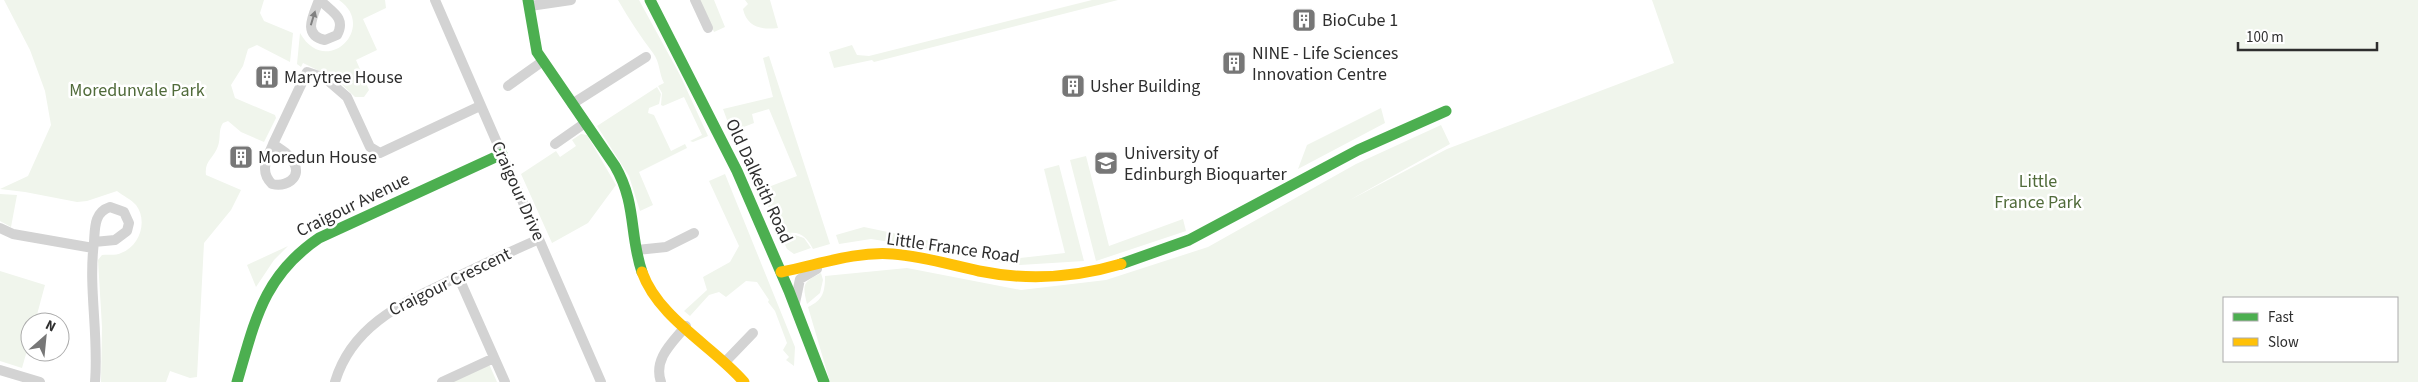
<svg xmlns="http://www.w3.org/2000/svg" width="2418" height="382" viewBox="0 0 2418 382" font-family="'Source Sans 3',sans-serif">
  <rect width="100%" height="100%" fill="#fff"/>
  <path fill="#f0f5ec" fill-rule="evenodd" d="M4,0H264L260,13L264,21L293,33L290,62L257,45L248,49L243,66L231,85L235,98L275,115L276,118L264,142L241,132L228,121L223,123C218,130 221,138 218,146C214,158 204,161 206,175L241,190L231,210L204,243L197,377L190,378L170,371L166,382H101L102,327L98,260L102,255C108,254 115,256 121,253C140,246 148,221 136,205C131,199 123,196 117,191L87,201L77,202L25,192L0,189L28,176L51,125L45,91L30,50Z
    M339,0H385L386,8L363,19L377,50L356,60L369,90L364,97H355L336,79L303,63L301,67L297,64L300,33C326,79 378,27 339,0Z
    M618,0H639L680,75L708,136L693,142L690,141L702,135L684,97L663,106L661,105L662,93L658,86L664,83C659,74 660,62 653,53C640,36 629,19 618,0Z
    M699,0H714L725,27L714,32Z
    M745,0H770L778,28C761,30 747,27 743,9L748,4Z
    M1092,0H1118L874,62L872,60L834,68L829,52L852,45L857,55L869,56Z
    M1652,0H2418V382H830L808,307C823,300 825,292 825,276L907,268L1021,290L1106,280L1208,247L1356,164L1441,125L1450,144L1348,201L1447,149L1674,63ZM2224,298H2397V361H2224Z
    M769,56L830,244L813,249C808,239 801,231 789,233L804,238L811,248L794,254L787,249L781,236L787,234H782L774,216L758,191L797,176L769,109L752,114L754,123L736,130L730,128L723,109L773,97L763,58Z
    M657,87L661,94L659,104L649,108L648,113L654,115L671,151L685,144L687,148L639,172L653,205L640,211L629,176L597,126Z
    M1381,108L1385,123L1298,169L1307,145Z
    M581,134L587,135L616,185L588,223L552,243L521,174L556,151L560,157L576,146L572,140Z
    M1086,156L1109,246L1183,219L1186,231L1096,261L1070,160Z
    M1059,165L1084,261L1020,265L983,260L982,253L1020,258L1065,253L1044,169Z
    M725,174L795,347L794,366L786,360L789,357L783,350L787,343L775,311L768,302L769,300L757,282L746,281L726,297L719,292L709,295L690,316L684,311L707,290L703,277L730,262L739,246L709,181Z
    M0,194L17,195L11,227L0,221Z
    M864,227L954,246L955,255L915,246L871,239L839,244L836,235Z
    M288,246L274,260L256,287L247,265Z
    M0,271L45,285L35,322H30V340L22,368L0,361Z
    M821,273L823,280L820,293L807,304C802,284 803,282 821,273Z
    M489,364L497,382H450Z"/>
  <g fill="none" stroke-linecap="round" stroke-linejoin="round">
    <path stroke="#d3d3d3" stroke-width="10" d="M319,0C313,16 302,35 325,40L337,35C347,17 330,11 320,0
      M435,0L601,382
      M695,0L708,28
      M530,6L571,0
      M508,86L543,61
      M572,104L646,57
      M273,144L307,72L325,78L347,97L370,147L380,153L480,106
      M273,144C280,149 291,155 294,163C302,179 285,187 272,184C259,171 267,159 273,144Z
      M555,144L585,123
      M110,207L124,212L129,223L127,231L115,240L94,242C95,228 94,212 110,207Z
      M0,228L13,234L93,248
      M94,242C88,288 99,335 95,382
      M637,250L666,247L694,233
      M458,276L505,382
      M795,303L800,279L817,269
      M726,361L753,333
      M0,370L40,382
      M335,382C351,328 398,305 445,283C476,267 508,253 539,239
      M442,382L494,358
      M661,382C653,359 672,343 686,326"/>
    <path stroke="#4caf50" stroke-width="11" d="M528,0L537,52L615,166C637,204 629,234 642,272
      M650,0L737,171L789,291L824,382
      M1121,264L1189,240L1358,150L1446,111
      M237,382C255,321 263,276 319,238L502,154"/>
    <path stroke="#ffc107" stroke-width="11" d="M642,272C659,319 713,346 744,382
      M781,272C818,265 855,251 893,254C922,256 951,265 979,271C1028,281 1074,278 1121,264"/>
  </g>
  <defs><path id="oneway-solid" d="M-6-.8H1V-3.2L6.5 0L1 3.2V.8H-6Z" transform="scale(1.25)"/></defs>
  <use fill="#808080" href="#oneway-solid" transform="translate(313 18) rotate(-73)"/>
  <defs>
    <g id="building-square" transform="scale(1.25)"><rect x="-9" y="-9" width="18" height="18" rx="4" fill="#777" stroke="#fff"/><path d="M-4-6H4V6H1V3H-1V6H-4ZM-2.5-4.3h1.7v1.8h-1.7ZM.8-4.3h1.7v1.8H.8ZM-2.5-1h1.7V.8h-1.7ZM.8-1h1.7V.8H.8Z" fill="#fff"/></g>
    <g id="university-square" transform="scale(1.25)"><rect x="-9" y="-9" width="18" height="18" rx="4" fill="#777" stroke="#fff"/><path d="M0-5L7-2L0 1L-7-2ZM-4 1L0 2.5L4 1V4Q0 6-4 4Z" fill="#fff"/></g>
  </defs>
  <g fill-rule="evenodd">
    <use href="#building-square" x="1304" y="20"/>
    <use href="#building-square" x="1234" y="63"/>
    <use href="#building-square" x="267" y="77"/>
    <use href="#building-square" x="1073" y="86"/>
    <use href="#building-square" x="241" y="157"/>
    <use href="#university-square" x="1106" y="163"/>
  </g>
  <g text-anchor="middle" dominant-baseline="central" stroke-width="5" stroke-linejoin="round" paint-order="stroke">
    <g font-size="18" fill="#2e2e2e" stroke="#fff" text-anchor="start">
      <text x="1322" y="20">BioCube 1</text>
      <text x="1252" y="53">NINE - Life Sciences<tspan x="1252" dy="21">Innovation Centre</tspan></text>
      <text x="284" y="77">Marytree House</text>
      <text x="1090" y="86">Usher Building</text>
      <text x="1124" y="153">University of<tspan x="1124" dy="21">Edinburgh Bioquarter</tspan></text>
      <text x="258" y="157">Moredun House</text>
    </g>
    <g font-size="18" fill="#506b3a" stroke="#fff">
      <text x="137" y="90">Moredunvale Park</text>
      <text x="2038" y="181">Little<tspan x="2038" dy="21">France Park</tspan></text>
    </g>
    <g font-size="18" fill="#2e2e2e" stroke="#fff">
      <text transform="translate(759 181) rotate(65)">Old Dalkeith Road</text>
      <text transform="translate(518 191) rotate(66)">Craigour Drive</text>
      <text transform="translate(353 205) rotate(-26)">Craigour Avenue</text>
      <text transform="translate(953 248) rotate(8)">Little France Road</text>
      <text transform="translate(450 282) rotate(-26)">Craigour Crescent</text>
    </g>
  </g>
  <rect x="2223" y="297" width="175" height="65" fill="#ffffff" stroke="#ababab"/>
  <rect x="2233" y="313" width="25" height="8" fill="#4caf50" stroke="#ababab"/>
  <text x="2268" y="322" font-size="15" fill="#2e2e2e">Fast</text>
  <rect x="2233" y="338" width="25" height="8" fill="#ffc107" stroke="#ababab"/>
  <text x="2268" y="347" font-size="15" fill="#2e2e2e">Slow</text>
  <g transform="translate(45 337) rotate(27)"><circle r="24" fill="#ffffff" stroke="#ababab"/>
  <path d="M0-4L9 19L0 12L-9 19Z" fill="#777777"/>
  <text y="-8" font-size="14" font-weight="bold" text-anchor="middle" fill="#2e2e2e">N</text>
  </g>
  <path d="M2238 42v8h139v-8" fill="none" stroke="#2e2e2e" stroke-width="2.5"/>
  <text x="2246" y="42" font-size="15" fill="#2e2e2e" stroke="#ffffff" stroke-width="4" paint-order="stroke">100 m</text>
</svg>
